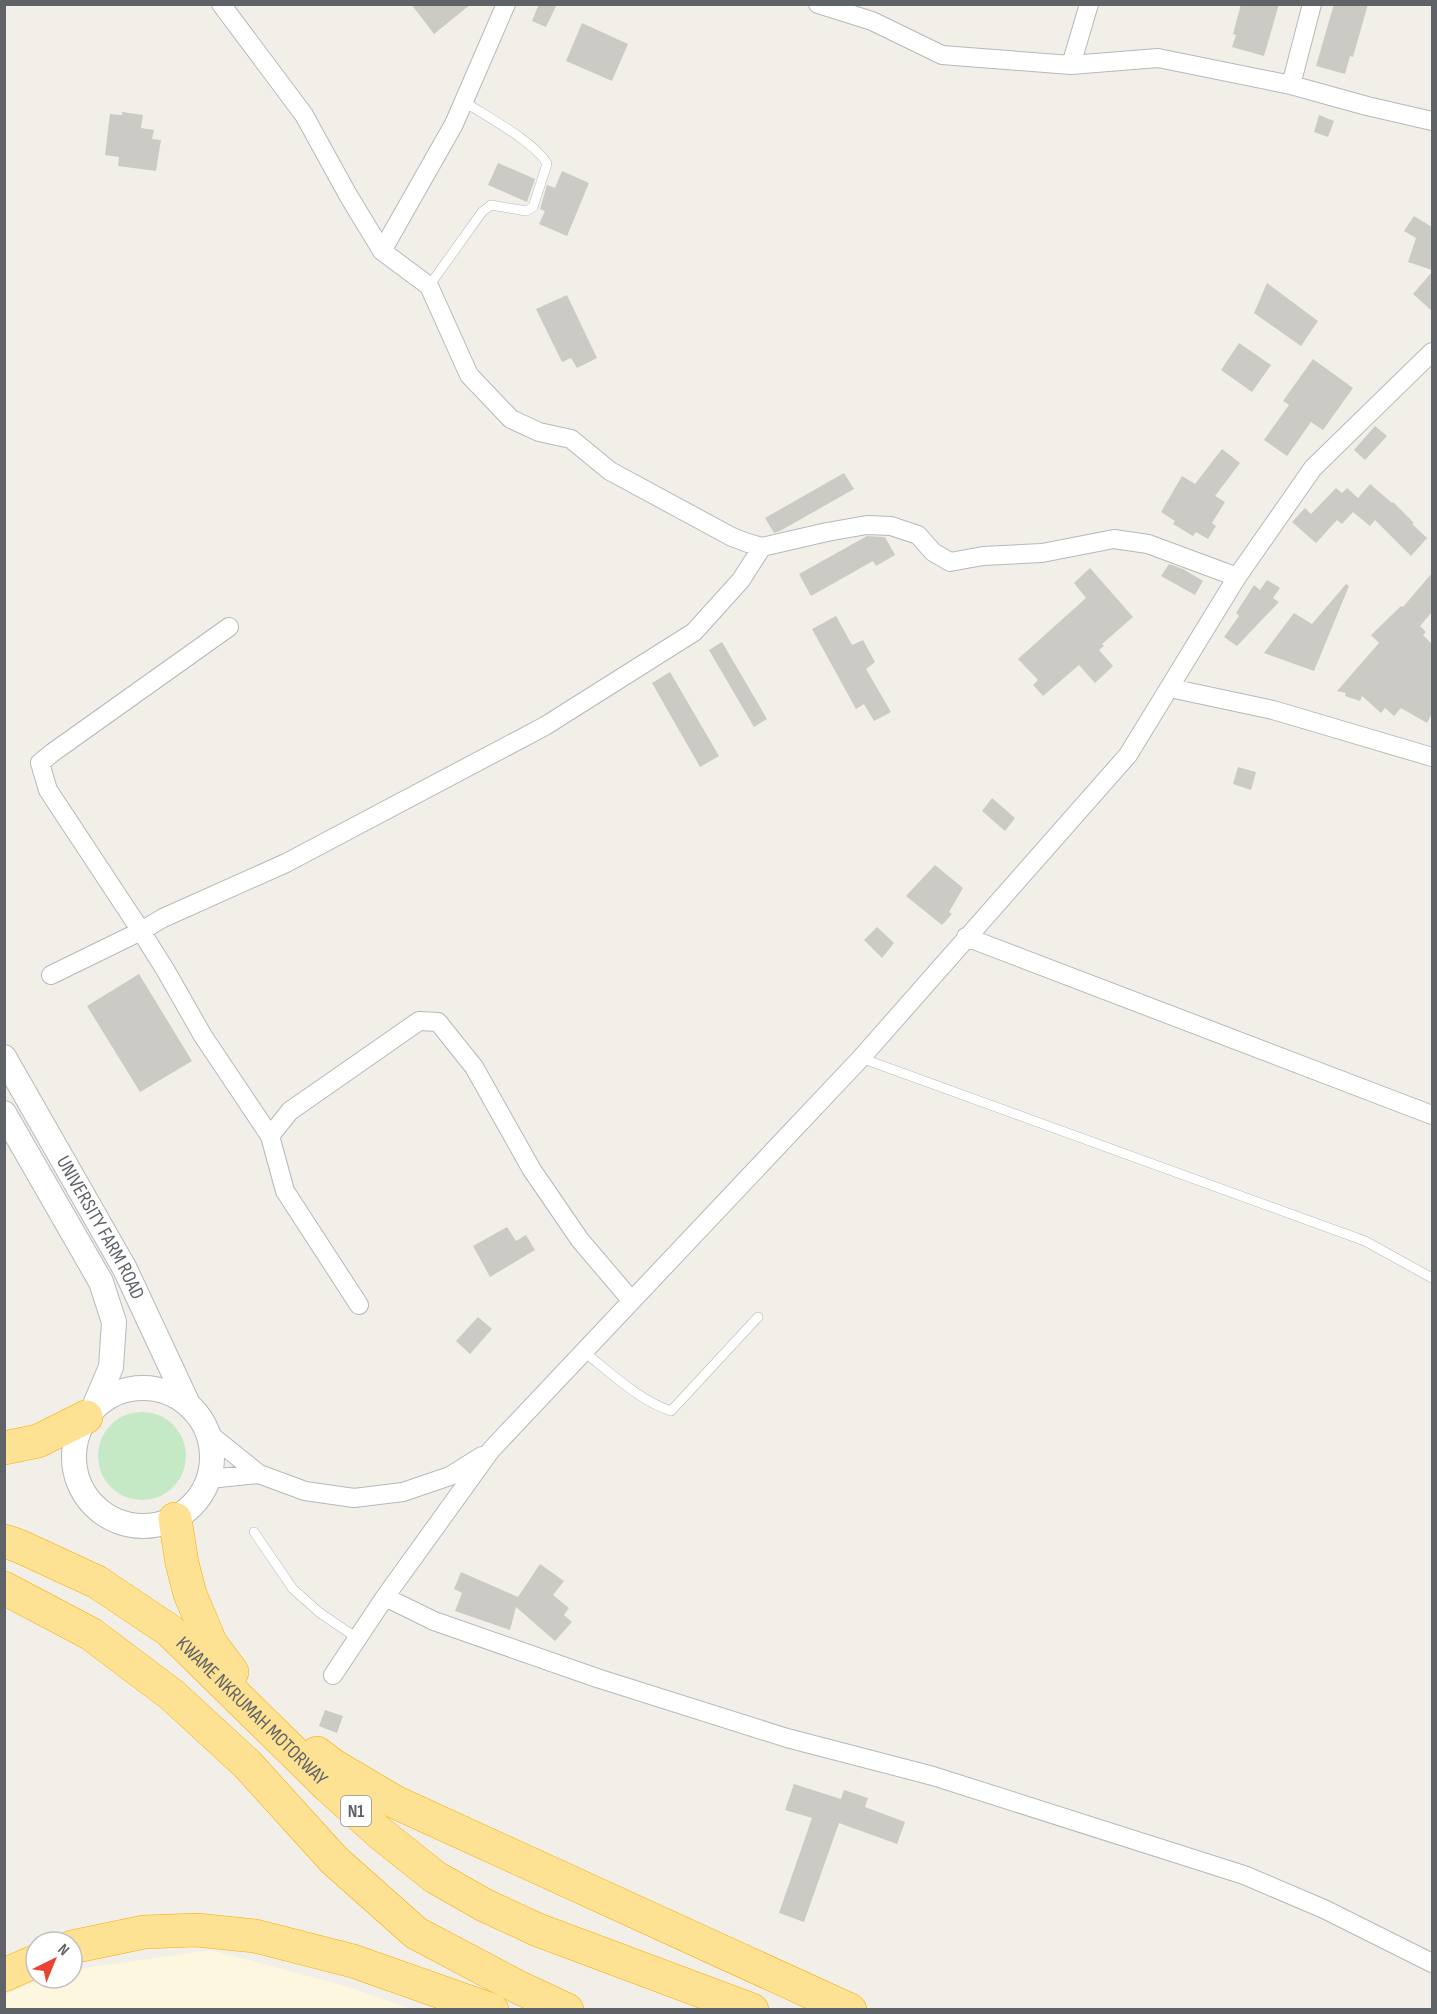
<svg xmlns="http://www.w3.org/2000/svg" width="1437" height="2014" viewBox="0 0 1437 2014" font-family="'Sofia Sans Condensed',sans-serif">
  <rect width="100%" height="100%" fill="#f1efe8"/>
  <path fill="#fef7e0" d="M211,1950L348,1987L412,2009H5V1995L42,1978H72V1970Z"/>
  <path fill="#c5e8c5" d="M98 1456a44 44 0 1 1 88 0a44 44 0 1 1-88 0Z"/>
  <path fill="#cccac5" d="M411,4H471L434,34Z
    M539,4H557L546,27L532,21Z
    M1241,4H1279L1264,56L1232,47L1236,35L1233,34Z
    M1334,4H1368L1353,57L1350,56L1345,74L1316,66Z
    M582,23L628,44L612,81L566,61Z
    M122,112L143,115L141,128L154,130L152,139L161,140L156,171L118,166L119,157L105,155L110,114L122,115Z
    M1319,115L1334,121L1328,137L1314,132Z
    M498,163L535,179L527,202L488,185Z
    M562,171L589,183L567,236L539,224L545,211L540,209L547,185L555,188Z
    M1414,216L1432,227V270L1408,262L1416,238L1404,231Z
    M1432,272V311L1413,294Z
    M1267,283L1318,321L1301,346L1254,313Z
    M567,295L597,358L577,368L571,358L562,362L536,309Z
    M1239,343L1271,365L1252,392L1221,370Z
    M1313,359L1353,388L1323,430L1311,422L1287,456L1264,440L1289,405L1283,401Z
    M1375,426L1387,436L1365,460L1354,450Z
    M1222,449L1240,463L1215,496L1225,502L1212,523L1216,526L1208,539L1196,532L1193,536L1173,524L1175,521L1161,512L1182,476L1195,484Z
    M844,473L854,489L780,531L774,533L765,518Z
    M1370,484L1392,503L1393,502L1414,523L1412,524L1427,538L1411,556L1375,520L1370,526L1353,512L1342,524L1337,520L1316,543L1292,522L1305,508L1311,514L1336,488L1342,493L1347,488L1358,498Z
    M867,536L885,537L895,555L876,566L873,561L811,596L799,574Z
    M1169,564L1183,569L1203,581L1195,595L1161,576Z
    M1090,568L1133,617L1102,644L1104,646L1099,650L1113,666L1095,683L1079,665L1043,696L1033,685L1038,680L1018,659L1086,598L1074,583Z
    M1432,573V612L1420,626L1426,632L1423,635L1432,644V714L1427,723L1401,708L1394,716L1385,708L1381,713L1362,696L1360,701L1345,696L1346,693L1337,691L1379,643L1371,635L1401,606L1403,607Z
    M1267,580L1280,588L1273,598L1279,602L1237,646L1224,637L1239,616L1236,613L1254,585L1260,590Z
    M1346,584L1349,586L1314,671L1264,653L1294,613L1312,624Z
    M836,616L852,645L863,640L875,662L866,669L891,712L874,721L864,704L856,709L812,629Z
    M722,642L767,719L754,727L709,650Z
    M670,672L719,756L700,767L652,683Z
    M1238,767L1256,772L1251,790L1233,784Z
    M992,798L1015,818L1005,831L982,811Z
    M935,865L963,888L949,912L952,914L942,925L906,896Z
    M877,927L894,943L882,958L864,940Z
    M139,974L192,1061L140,1092L87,1006Z
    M507,1227L516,1241L526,1235L535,1250L490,1277L473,1246Z
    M478,1317L492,1329L470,1354L456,1341Z
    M540,1564L564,1581L553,1595L569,1608L564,1615L572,1622L555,1641L516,1607L510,1630L455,1611L462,1593L454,1589L461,1572L518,1597Z
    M325,1710L343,1716L337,1733L319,1726Z
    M794,1784L841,1799L844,1790L868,1798L865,1807L905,1822L897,1844L839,1823L804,1922L779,1913L812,1818L785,1810Z"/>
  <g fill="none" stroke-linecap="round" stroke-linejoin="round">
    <g stroke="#b5b8bc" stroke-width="10">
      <path id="service" d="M429,286L482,212L491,205L526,211L533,207L547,164C537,143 484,115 463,101
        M861,1058L1365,1241L1432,1278
        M583,1351C610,1372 638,1400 671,1411L758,1317
        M254,1532L293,1589L320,1613L357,1638"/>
    </g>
    <g stroke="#b5b8bc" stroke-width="20">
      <path id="minor" d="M221,4L304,115L348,195L382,251L429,286L469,375L511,419L539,432L571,439L610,471L732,537L748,543L762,547L827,532L867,525L891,526L918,535L933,552L950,562L983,556L1042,553L1114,539L1148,544L1237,577
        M818,4L872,21L942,55L1071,65L1158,58L1291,85L1367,106L1432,121
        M1071,65L1089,4
        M1291,85L1312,4
        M382,251L454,124L506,4
        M1170,688L1273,710L1432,757
        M966,937L1432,1115
        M51,975L141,931L48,790L40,763L52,753L229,627
        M270,1136L203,1036L166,971L141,931L163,918L286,863L545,726L694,632L741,580L762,547
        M359,1305L285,1191L270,1136L290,1111L419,1021L438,1022L474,1067L532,1170L580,1240L631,1300
        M208,1433L259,1474L305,1491L354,1498L403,1492L450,1476L482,1456
        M209,1479L259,1474
        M385,1597L434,1621L597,1678L787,1738L933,1776L1244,1875L1324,1909L1432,1963
        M333,1675L385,1597L491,1450L861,1058L1128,755L1237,577L1313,468L1432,352"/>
    </g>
    <g stroke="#b5b8bc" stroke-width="26">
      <g id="tertiary">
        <path id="s1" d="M4,1057L125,1269L188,1404"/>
        <path d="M4,1113L101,1282L114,1322L111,1367L94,1407"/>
        <circle cx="143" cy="1457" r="69"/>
      </g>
    </g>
    <g stroke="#f9ab00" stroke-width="34">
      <g id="motorway">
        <path d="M4,1448L38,1441L86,1417"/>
        <path d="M175,1519L182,1563L190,1594L211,1644L232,1672"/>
        <path id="s2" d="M4,1541L19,1546L97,1582L170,1631L329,1787L381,1834L435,1877L484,1905L538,1930L752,2010"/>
        <path d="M4,1588L91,1634L172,1695L247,1764L334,1860L416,1933L518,1987L567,2010"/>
        <path d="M317,1753L334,1766L395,1802L850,2010"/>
        <path d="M72,1947L144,1932L197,1930L255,1936L353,1961L492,2010"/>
        <path d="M4,1975L36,1961"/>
      </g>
    </g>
    <use href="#service" stroke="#fff" stroke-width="9"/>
    <use href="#minor" stroke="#fff" stroke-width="18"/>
    <use href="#tertiary" stroke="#fff" stroke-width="24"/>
    <use href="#motorway" stroke="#fde293" stroke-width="33"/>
  </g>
  <g text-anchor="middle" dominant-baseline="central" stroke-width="4.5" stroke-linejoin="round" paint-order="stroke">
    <rect fill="#fff" stroke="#8f9295" stroke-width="1.5" x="341" y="1796" width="30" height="30" rx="4.5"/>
    <g font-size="18" font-weight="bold" fill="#5f6368">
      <text x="356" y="1811">N1</text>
    </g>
    <g font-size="20" fill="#5f6368" stroke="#fff">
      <text stroke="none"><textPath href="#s1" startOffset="196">UNIVERSITY FARM ROAD</textPath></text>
      <text stroke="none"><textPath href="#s2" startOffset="304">KWAME NKRUMAH MOTORWAY</textPath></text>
    </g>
  </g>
  <rect width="1437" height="2014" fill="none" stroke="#5f6368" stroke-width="12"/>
  <g transform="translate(54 1960) rotate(43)"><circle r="28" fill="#ffffff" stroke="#bfc1c3" stroke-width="1.5"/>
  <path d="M0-4.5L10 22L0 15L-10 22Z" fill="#ea4335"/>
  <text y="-9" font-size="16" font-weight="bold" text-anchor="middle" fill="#5f6368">N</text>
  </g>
</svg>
